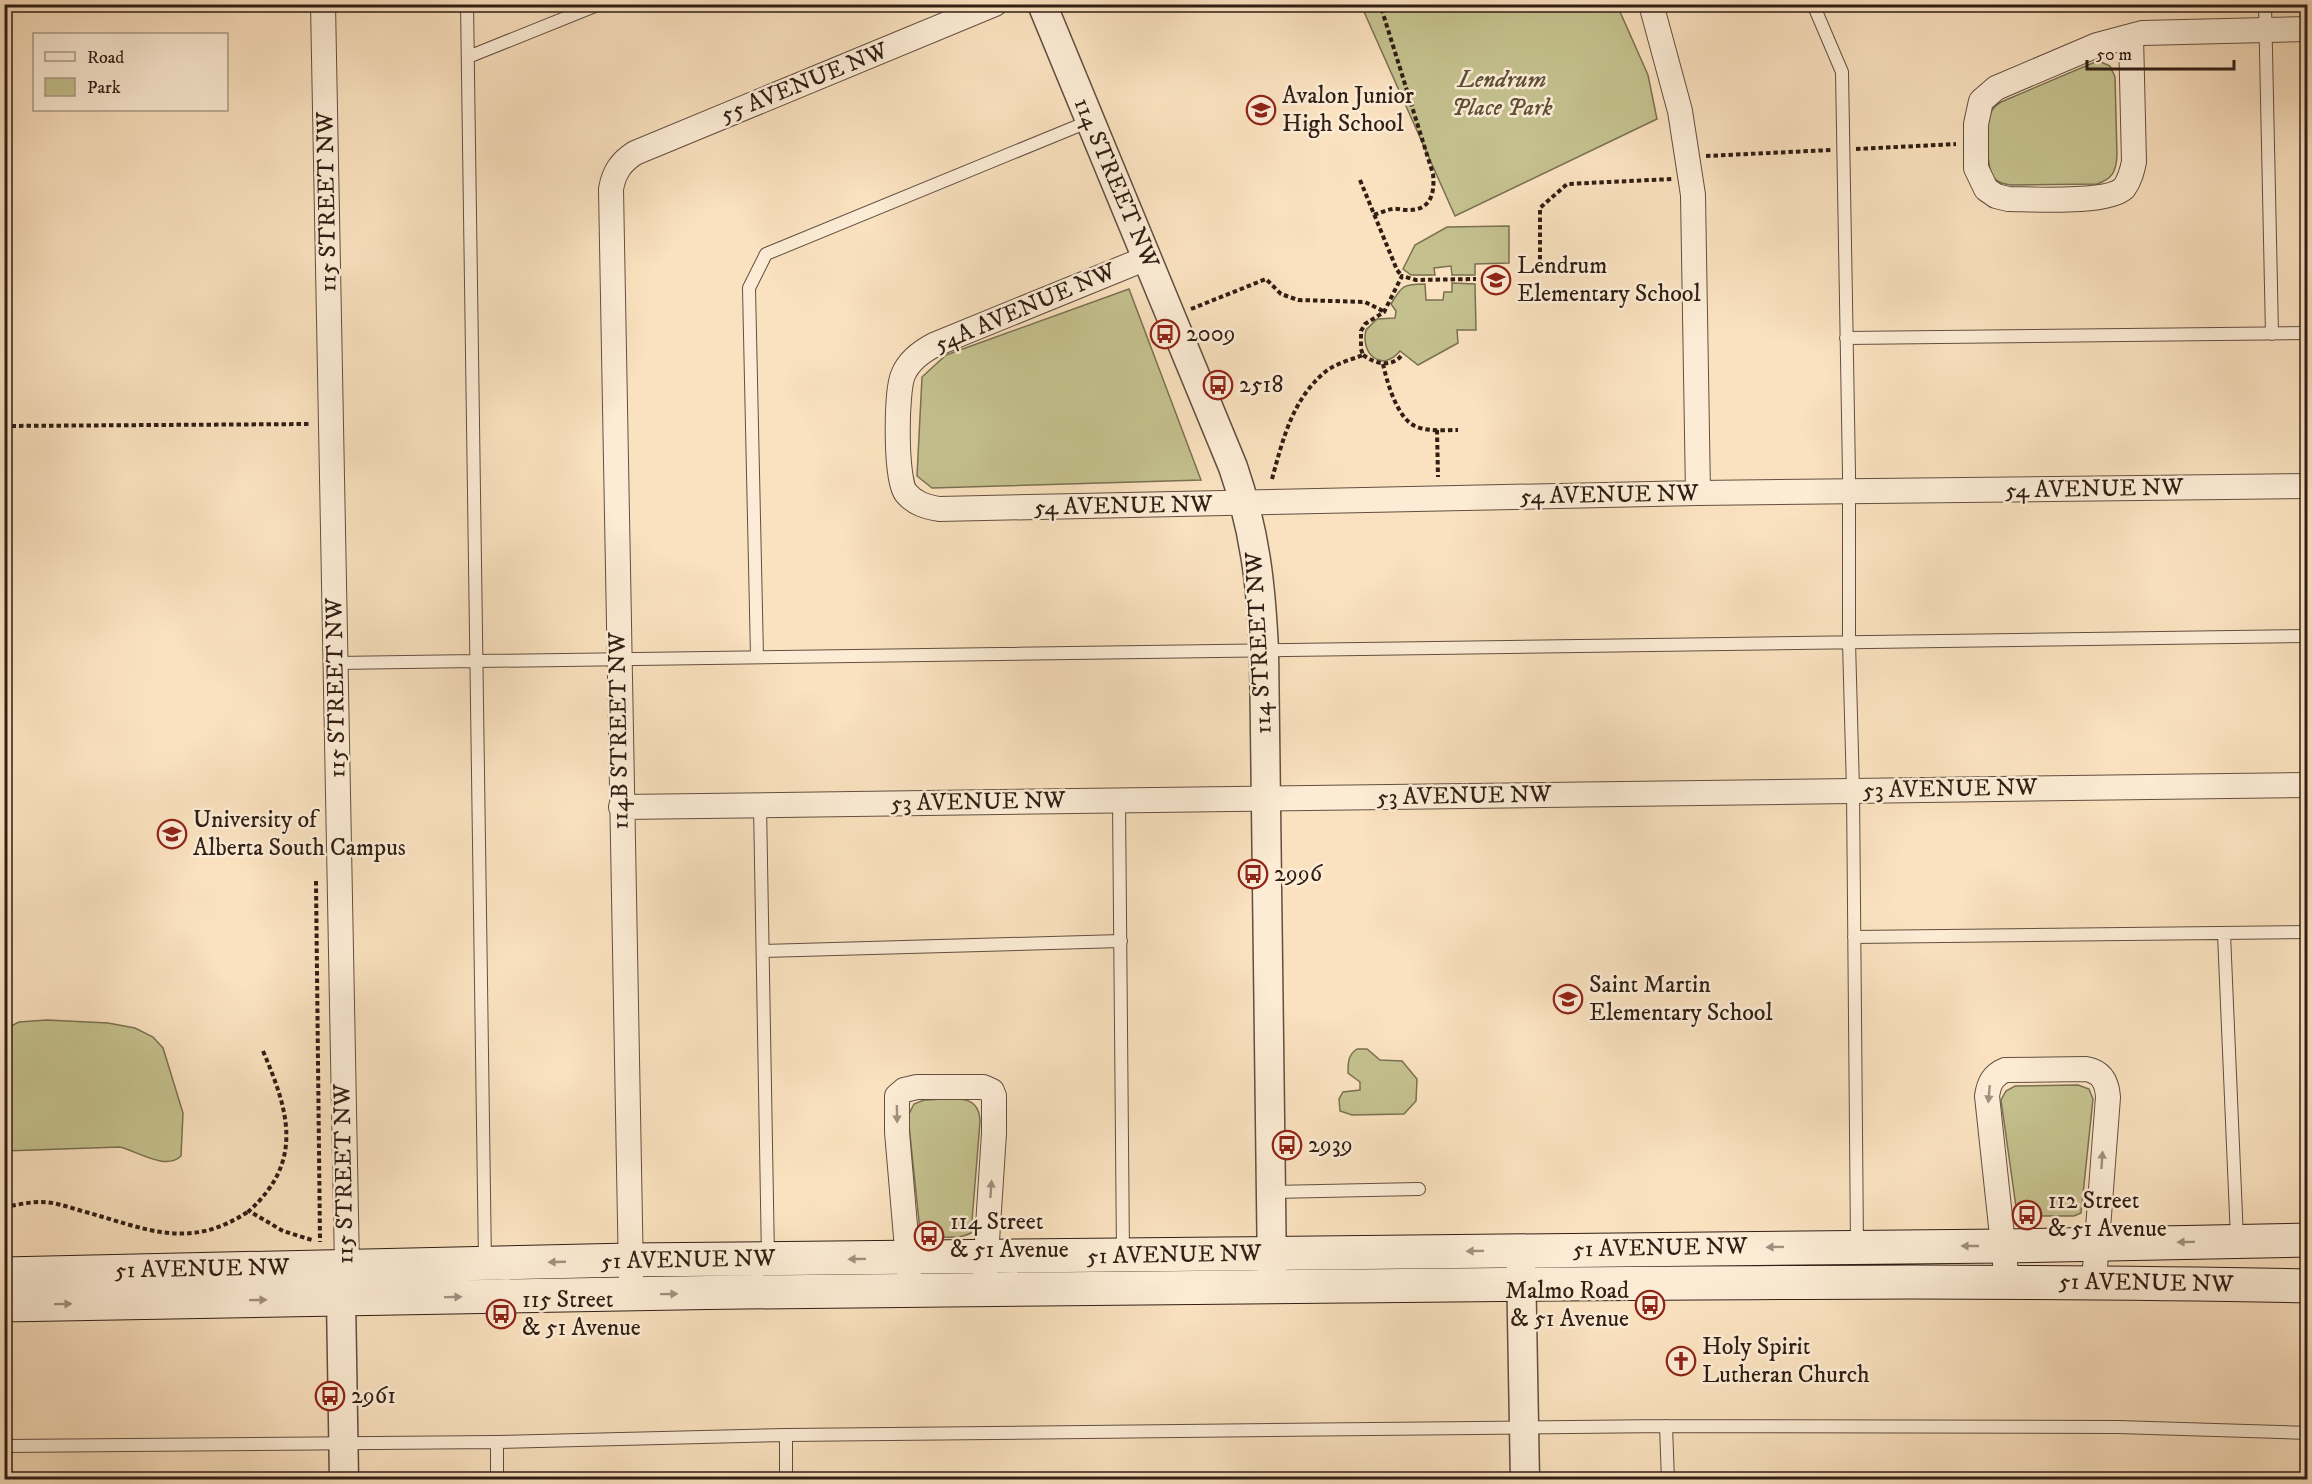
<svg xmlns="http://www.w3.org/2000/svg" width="2312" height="1484" viewBox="0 0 2312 1484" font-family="'IM FELL DW Pica',serif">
  <rect width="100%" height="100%" fill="#fae1bf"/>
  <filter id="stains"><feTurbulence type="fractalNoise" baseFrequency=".00333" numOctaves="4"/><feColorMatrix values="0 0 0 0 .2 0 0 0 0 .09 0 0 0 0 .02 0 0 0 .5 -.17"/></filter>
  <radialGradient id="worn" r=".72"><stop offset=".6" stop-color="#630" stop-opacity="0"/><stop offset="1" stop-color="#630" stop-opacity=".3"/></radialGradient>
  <path fill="#c4c18e" stroke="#7a7052" stroke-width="1.5" d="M1361,5H1617L1648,75L1657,119L1455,216Z
    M2095,62H2101L2110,66L2115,77L2117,156C2116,172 2112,179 2097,184L2011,185C2004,184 1998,183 1994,178C1986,169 1986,123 1991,112C1993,108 1996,105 2001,102Z
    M1509,226V263L1475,264V275H1452L1451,266L1434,268L1435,275H1411L1403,269L1415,245L1447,227Z
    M1452,283L1475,284L1476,330H1457L1458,343L1418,365L1400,351C1382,373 1360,354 1366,330L1377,319L1395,318L1396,311L1391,304C1402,285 1404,284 1425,284L1426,300H1443L1444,292H1452Z
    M1129,289L1201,480L932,488L917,476L922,377L946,355Z
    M47,1020L108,1023L135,1028L153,1037L163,1048L183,1113L181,1156C166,1171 137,1151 120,1147L5,1151V1029L19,1022Z
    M1357,1049H1367L1380,1060L1402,1061L1417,1079L1416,1101L1404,1114L1352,1115L1340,1111L1339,1099L1343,1092L1360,1090V1082L1348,1073C1348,1062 1348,1055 1357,1049Z
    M2078,1085L2089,1089L2093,1099L2081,1213L2074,1216H2025L2017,1214L2001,1100L2006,1091L2015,1086Z
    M924,1100C948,1100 980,1090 980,1122L971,1233C958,1240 933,1238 920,1231L908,1116L914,1104Z"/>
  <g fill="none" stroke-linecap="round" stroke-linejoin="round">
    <g stroke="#634f40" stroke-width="14">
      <path id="service" d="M467,4L485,1263
        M1813,4L1842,72L1849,473V642L1853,790L1857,1246
        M2265,4L2272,334
        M468,57L600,4
        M1846,338L2308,333
        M757,657L749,288L766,254L1090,121
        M336,663L2308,636
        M1119,801L1123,1255
        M760,805L768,1258
        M2224,934L2237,1239
        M1854,937L2308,932
        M763,951L1121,941
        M1272,1192L1419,1189
        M1666,1426L1668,1480
        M497,1442V1480
        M4,1446L497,1442L786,1435L1666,1426L2118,1427L2308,1433
        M786,1480V1435"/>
    </g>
    <g stroke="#634f40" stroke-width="26">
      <path id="minor" d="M323,4L347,1267
        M1651,4L1680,111L1693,195L1698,493
        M2131,36L2134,162C2132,171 2130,180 2124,188C2108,204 2032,199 2008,199L1996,196L1986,189L1976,168V124L1981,101L1996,88L2097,45L2142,33L2308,29
        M1147,258L936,344C922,351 909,360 903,375C896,392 895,480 906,493C915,504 927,507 939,509L1698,493L2308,486
        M621,807L2308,785
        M909,1272L897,1132V1096L904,1090L917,1087H983L992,1091L994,1096V1133L985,1272
        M631,1276L611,189C614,172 621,162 635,153L995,4
        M2007,1282L1987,1096C1989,1083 1993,1075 2005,1070L2086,1069C2102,1072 2107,1082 2108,1097L2094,1281"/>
    </g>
    <g stroke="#634f40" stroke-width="31">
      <path id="tertiary" d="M1042,4L1233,467C1255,531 1261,584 1264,651L1272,1275
        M1521,1263L1525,1480
        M344,1480L341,1298L344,1278"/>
    </g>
    <g stroke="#311e15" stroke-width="35">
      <path id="secondary" d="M4,1274L630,1260L2003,1246L2308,1240
        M4,1305C452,1295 899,1289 1347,1286C1667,1283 1987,1279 2308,1286"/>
    </g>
    <path stroke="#311e15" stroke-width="4" stroke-dasharray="4.5 3" stroke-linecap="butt" d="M1856,149L1956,144
      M1706,156L1831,150
      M1360,180L1397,270L1402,276
      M1374,215C1380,213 1386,210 1392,209C1397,208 1402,210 1407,210C1431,211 1435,193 1433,174L1380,4
      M1540,267V208L1567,184L1672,179
      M1191,309L1266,279L1281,294L1298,300L1365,302L1383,311
      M1363,355C1376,364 1391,368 1402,355
      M1383,364C1387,382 1397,418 1415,426C1428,432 1444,430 1458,430
      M4,426L310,424
      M1437,430L1438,477
      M1272,479C1283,439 1292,400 1325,372C1336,363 1351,360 1363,355L1361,349V331L1365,324L1384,312L1402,276L1416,280L1476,279
      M316,881L320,1242
      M263,1051C289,1112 304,1161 249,1211L283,1231L312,1240
      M4,1207C16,1205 29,1202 41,1202C55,1202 68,1207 82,1211C145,1228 188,1252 249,1211"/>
    <use href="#service" stroke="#fcecd5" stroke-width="12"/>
    <use href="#minor" stroke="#fcecd5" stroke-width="24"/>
    <use href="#tertiary" stroke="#fcecd5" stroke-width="28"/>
    <use href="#secondary" stroke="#fcecd5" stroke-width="33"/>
  </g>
  <defs><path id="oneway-solid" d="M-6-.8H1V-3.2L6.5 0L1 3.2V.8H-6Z" transform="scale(1.5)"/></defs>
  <g fill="#a18f7f">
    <use href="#oneway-solid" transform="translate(1989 1094) rotate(95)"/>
    <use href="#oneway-solid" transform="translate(897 1114) rotate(89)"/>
    <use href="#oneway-solid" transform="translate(2102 1160) rotate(-86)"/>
    <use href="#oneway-solid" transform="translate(991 1189) rotate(-86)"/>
    <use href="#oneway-solid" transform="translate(2186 1242) rotate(179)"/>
    <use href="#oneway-solid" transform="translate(1970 1246) rotate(-180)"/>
    <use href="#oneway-solid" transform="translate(1775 1247) rotate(179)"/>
    <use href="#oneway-solid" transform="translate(1475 1251) rotate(179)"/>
    <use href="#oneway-solid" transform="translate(857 1259) rotate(179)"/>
    <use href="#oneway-solid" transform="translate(557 1262) rotate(178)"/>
    <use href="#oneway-solid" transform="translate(669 1294) rotate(-1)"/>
    <use href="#oneway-solid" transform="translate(453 1297) rotate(-1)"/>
    <use href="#oneway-solid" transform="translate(258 1300) rotate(-1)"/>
    <use href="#oneway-solid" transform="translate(63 1304) rotate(-1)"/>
  </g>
  <defs>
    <g id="school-ring" transform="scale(1.5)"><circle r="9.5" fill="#fcecd5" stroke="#8f2418" stroke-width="1.5"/><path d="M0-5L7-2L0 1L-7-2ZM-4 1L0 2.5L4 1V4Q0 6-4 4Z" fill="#8f2418"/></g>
    <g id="bus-ring" transform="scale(1.5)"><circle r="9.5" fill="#fcecd5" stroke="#8f2418" stroke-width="1.5"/><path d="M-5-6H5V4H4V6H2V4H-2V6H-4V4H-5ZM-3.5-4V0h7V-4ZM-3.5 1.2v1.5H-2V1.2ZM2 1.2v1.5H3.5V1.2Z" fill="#8f2418"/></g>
    <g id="university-ring" transform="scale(1.5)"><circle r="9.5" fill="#fcecd5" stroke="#8f2418" stroke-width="1.5"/><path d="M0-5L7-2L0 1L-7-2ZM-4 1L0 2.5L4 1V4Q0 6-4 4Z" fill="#8f2418"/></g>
    <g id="church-ring" transform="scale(1.5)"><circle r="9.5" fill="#fcecd5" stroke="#8f2418" stroke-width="1.5"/><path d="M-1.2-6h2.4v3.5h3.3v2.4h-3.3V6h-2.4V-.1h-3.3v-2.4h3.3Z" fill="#8f2418"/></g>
  </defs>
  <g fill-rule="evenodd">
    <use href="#school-ring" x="1261" y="110"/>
    <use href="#school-ring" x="1496" y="280"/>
    <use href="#bus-ring" x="1165" y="334"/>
    <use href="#bus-ring" x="1218" y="385"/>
    <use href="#university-ring" x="172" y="834"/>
    <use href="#bus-ring" x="1253" y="874"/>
    <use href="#school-ring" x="1568" y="999"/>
    <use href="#bus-ring" x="1287" y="1145"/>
    <use href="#bus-ring" x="2027" y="1215"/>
    <use href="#bus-ring" x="929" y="1236"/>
    <use href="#bus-ring" x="1650" y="1305"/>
    <use href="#bus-ring" x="501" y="1314"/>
    <use href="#church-ring" x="1681" y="1361"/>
    <use href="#bus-ring" x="330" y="1396"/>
  </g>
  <g text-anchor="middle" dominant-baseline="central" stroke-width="5" stroke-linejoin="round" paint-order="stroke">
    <g font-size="24" font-style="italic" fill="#5d4f39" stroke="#fcecd5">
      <text x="1502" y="80">Lendrum<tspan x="1502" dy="28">Place Park</tspan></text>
    </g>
    <g font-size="24" fill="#311e15" stroke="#fcecd5">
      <text transform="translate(804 83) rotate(-22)">55 AVENUE NW</text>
      <text transform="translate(1116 183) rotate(67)">114 STREET NW</text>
      <text transform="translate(327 202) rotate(-91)">115 STREET NW</text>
      <text transform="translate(1025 308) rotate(-23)">54A AVENUE NW</text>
      <text transform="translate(2094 489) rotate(-1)">54 AVENUE NW</text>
      <text transform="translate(1609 495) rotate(-1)">54 AVENUE NW</text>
      <text transform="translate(1123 506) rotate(-1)">54 AVENUE NW</text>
      <text transform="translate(1259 643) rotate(-93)">114 STREET NW</text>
      <text transform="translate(336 688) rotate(-91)">115 STREET NW</text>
      <text transform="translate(619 731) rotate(-91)">114B STREET NW</text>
      <text transform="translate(1950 789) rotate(-1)">53 AVENUE NW</text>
      <text transform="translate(1464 796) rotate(-1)">53 AVENUE NW</text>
      <text transform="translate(978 802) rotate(-1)">53 AVENUE NW</text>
      <text transform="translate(344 1174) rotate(-91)">115 STREET NW</text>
      <text transform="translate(1660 1248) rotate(-1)">51 AVENUE NW</text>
      <text transform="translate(1174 1255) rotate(-1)">51 AVENUE NW</text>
      <text transform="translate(688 1260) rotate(-1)">51 AVENUE NW</text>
      <text transform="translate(202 1269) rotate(-1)">51 AVENUE NW</text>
      <text transform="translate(2146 1283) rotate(1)">51 AVENUE NW</text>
    </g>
    <g font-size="24" fill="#311e15" stroke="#fcecd5" text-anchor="start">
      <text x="1282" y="96">Avalon Junior<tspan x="1282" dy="28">High School</tspan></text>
      <text x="1517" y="266">Lendrum<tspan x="1517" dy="28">Elementary School</tspan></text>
      <text x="1186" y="334">2009</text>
      <text x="1239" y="385">2518</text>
      <text x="193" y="820">University of<tspan x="193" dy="28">Alberta South Campus</tspan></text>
      <text x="1274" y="874">2996</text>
      <text x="1589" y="985">Saint Martin<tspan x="1589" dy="28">Elementary School</tspan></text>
      <text x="1308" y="1145">2939</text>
      <text x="2048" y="1201">112 Street<tspan x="2048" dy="28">&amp; 51 Avenue</tspan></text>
      <text x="950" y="1222">114 Street<tspan x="950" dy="28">&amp; 51 Avenue</tspan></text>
      <text x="1629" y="1291" text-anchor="end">Malmo Road<tspan x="1629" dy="28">&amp; 51 Avenue</tspan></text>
      <text x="522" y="1300">115 Street<tspan x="522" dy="28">&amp; 51 Avenue</tspan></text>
      <text x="1702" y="1347">Holy Spirit<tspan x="1702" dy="28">Lutheran Church</tspan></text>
      <text x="351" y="1396">2961</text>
    </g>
  </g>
  <rect width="2312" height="1484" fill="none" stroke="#fae1bf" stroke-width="24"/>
  <rect x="6" y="6" width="2300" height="1472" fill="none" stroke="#311e15" stroke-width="3"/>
  <rect x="12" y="12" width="2288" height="1460" fill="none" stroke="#311e15" stroke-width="1.5"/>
  <rect x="33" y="33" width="195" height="78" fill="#fcecd5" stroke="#ab9a88" stroke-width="1.5"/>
  <rect x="45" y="52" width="30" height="9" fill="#fcecd5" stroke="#ab9a88" stroke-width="1.5"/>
  <text x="87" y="63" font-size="18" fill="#311e15">Road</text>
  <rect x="45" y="78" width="30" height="18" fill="#c4c18e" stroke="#ab9a88" stroke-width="1.5"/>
  <text x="87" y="93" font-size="18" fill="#311e15">Park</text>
  <path d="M2087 60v9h147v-9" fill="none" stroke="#311e15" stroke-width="3"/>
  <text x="2096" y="60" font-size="18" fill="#311e15" stroke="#fcecd5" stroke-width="4.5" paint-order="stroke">50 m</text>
  <rect width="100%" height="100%" filter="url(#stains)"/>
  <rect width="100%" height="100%" fill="url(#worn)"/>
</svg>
